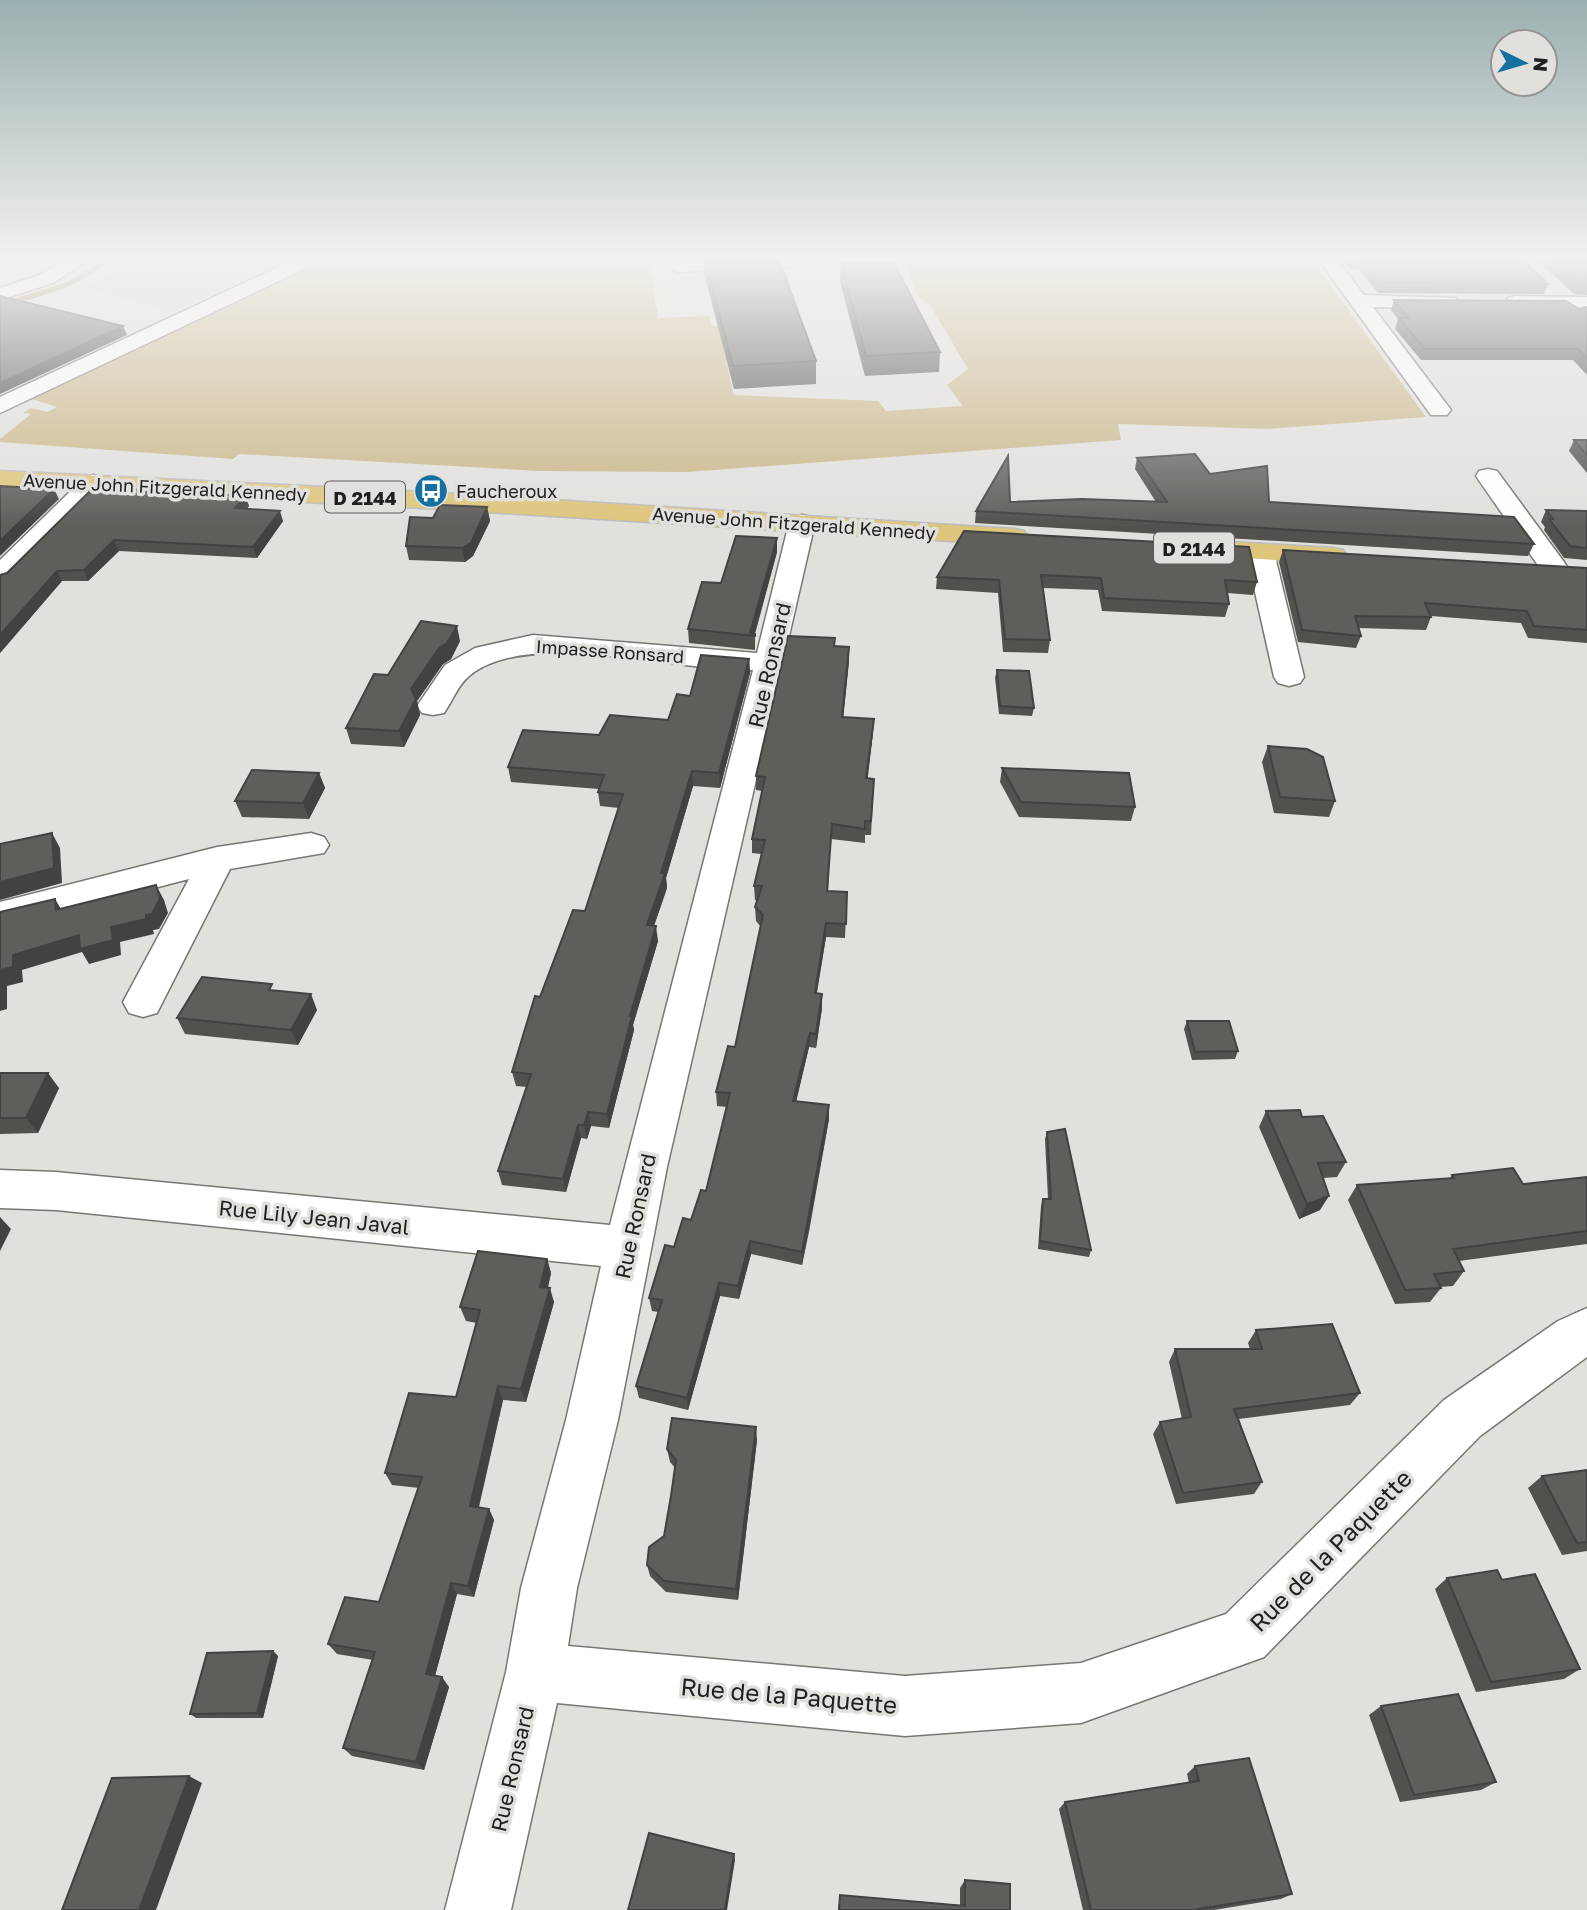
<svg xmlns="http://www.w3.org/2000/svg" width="1587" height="1910" viewBox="0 0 1587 1910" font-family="'Golos Text',sans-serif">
  <rect width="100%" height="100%" fill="#e2e0dd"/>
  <path fill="#d8d3ca" d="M122,260H286L177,311L82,288L108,277Z"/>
  <path fill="#c9b687" d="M328,260H649L658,318L709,316L711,326H718L734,395L878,401L886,411L963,406L947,385L968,369L930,305L918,297L905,260H1312L1426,417L1268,429L1118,424L1121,440L687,472L539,471L239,454L233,459L0,442V439L31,414L23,413L31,408L47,412L57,407L32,399Z"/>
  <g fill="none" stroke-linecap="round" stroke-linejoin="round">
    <path fill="#947e48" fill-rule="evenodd" d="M104,260H110C80,288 39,297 0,307V303L67,282Z"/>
    <g stroke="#777673" stroke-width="3">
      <path id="minor" d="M66,260H88L53,283L0,300V288L39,275Z
        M293,260H317L315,264L0,413V397Z
        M688,260H803L794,266L677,272L668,266L670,262Z
        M1319,260H1337L1364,295L1455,298L1458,302L1455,306L1448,308L1373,307L1451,410L1447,415H1431Z
        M1515,296L1587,297V309L1508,306L1505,302L1508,298Z
        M1488,469L1497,471L1564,562L1568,568L1564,574L1554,576L1544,574L1476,476L1479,471Z
        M93,475L102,478L106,483L102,488L10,582L0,584V560L84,478Z
        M802,515L811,517L815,523L667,1167L618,1420L577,1588L568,1646L905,1676L1081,1663L1226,1614L1444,1400L1558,1321L1587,1308V1357L1480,1436L1264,1657L1081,1723L905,1736L557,1703L511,1910H445L506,1672L521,1588L566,1420L601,1266L56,1210L0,1208V1170L56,1172L610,1225L753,670C680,673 525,626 468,677C458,685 452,702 444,713L433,715L422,713L417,706L445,665L475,648L533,635L757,653L789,523L793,517Z
        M1260,544L1270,546L1274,552L1304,677L1300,683L1289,686L1278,683L1274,677L1246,552L1250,546Z
        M311,833L324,837L329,845L324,853L230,869L157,1013L143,1017L129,1013L123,1002L189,879L0,928V902L217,847Z"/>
    </g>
    <g stroke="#bcbcbc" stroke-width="3">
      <path id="major" d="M0,471L424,492L1015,529L1024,531L1028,537L1024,543L1015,545L424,508L0,487Z
        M1197,540L1333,548L1343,550L1347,556L1343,562L1333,564L1187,554L1184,548L1187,542Z"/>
    </g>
    <use href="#minor" fill="#fff" fill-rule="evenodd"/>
    <use href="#major" fill="#dec57c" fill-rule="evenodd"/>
  </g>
  <path fill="#52514e" d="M704,260H779L816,361V384L734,389L704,273Z
    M1342,260H1523L1548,284L1544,294L1378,293L1359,269H1349Z
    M1537,260H1587V295L1574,294Z
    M841,264L940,352L939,372L865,376L840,282Z
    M1394,300L1579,309L1587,307V375L1573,360H1421L1395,329L1398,319L1391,310Z
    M1574,440H1587V473L1569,451Z
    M1137,458L1210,474L1269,502L1534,544L1528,556L975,523L976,511L1010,502H1156L1135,469Z
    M245,496L249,506L246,509L283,521L257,558L119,551L88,581H62L0,653V575Z
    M487,507L490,521L473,556L465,562L409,560L406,546L433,518Z
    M1546,510L1587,511V560L1564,558L1544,530L1545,527L1541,522Z
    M964,531L1257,582L1253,595L1227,593L1229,604L1225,617L1102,611L1098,590L1043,588L1050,640L1048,653L1003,652L998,593L936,589L937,577Z
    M777,538V552L755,634V650L689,643L688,629L721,583Z
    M1283,550L1587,568V643L1528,638L1521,623L1431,616V617L1426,630L1358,628L1361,636L1356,648L1298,642L1279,562Z
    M460,641L451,659L443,664L417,701L420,715L404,747L351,744L346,728L388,675Z
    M835,646L849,661L843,717L873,733L867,778L874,779L871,835H865V843L831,839L828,891L847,892L845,938L826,937L817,993L822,994V1008L816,1048L809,1047L796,1101L829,1105V1119L809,1232L802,1265L751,1254L739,1299L720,1296L688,1410L639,1398L636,1386L658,1312L652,1311L649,1298L674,1247L691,1220L706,1191L727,1107L717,1106L716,1092L735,1047L761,927L756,921L755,907L757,901L755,900L754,886L761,854L752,853V839L762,791L756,790V776Z
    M749,659L750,673L720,788L693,786L666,878L667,888L654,926L658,941L633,1025L634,1030L609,1128L591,1126L587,1139L581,1138L566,1192L502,1185L498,1171L527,1087L516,1086L512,1072L540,997L585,911L619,808L600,806L598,792L599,789L511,782L508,767L599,735L668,720L690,696Z
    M997,670L1034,708L1032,716L999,714L995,678Z
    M1268,746L1335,801L1329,817L1274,813L1262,762Z
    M1002,768L1135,807L1131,821L1019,817L1000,782Z
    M319,773L325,788L309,819L242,817L235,801Z
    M275,991L317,1010L298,1045L185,1034L177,1018Z
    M1187,1021L1238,1051L1235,1059L1192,1060L1184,1029Z
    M0,1073L59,1088L38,1133L0,1134Z
    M1266,1111L1302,1117L1346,1162L1337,1177L1323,1178L1320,1210L1299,1219L1259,1127Z
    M1047,1132L1091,1250L1089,1257L1038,1249L1041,1206L1043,1199H1048L1045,1139Z
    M1452,1175L1523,1184L1587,1177V1244L1459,1261L1464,1271L1453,1286L1440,1287L1441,1288L1430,1302L1395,1304L1348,1200L1357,1185L1450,1178Z
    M547,1259L551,1273L548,1288L554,1302L526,1402L503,1400L479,1507L489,1509L494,1520L474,1597L457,1594L435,1676L449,1687L424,1770L352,1756L343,1748L373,1660L337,1654L328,1644L379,1602L419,1488L392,1485L385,1473L456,1397L477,1323L466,1321L460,1307Z
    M1256,1330L1360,1393L1350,1405L1239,1419L1262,1482L1254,1494L1176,1504L1153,1434L1160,1422L1182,1419L1169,1362L1175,1349H1250L1248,1343Z
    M757,1440L738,1600L666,1592L650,1576L647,1565L664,1536L675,1468L670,1462L667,1449Z
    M1587,1470V1551L1562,1555L1528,1488L1542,1476Z
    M1447,1578L1502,1580L1580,1669L1564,1679L1476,1692L1435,1589Z
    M273,1651L278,1656L263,1718H196L190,1714Z
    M1381,1706L1496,1782L1481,1790L1400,1802L1369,1715Z
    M1195,1766L1292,1894L1281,1899L1214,1910H1083L1059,1809L1065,1802L1189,1783L1187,1774Z
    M965,1880L1010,1910H838L840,1895L960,1905V1888Z"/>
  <path fill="#424240" d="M123,326L127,335L0,394V383Z
    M54,489L59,499L0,556V541Z
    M245,496L249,506L239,519L235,508Z
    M487,507L490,521L473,556L465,562L462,548Z
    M280,511L283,521L257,558L253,547Z
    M777,538V552L754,636L750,633Z
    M114,540L119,551L88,581L84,570Z
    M57,571L62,581L0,653V635Z
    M457,626L460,641L451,659L443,664L417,701L420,715L404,747L399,731L411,689L439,648Z
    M849,647V661L842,731V717Z
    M749,659L750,673L720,788L719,773Z
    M874,719L873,733L866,793V778Z
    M692,771L693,786L666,878L667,888L649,940L647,925Z
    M319,773L325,788L309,819L303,803Z
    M52,833L60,848L62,883L0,900V882Z
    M156,885L164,900L168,913L159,929L153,930L154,934L120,942L121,955L89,964L82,952L22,970L23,982L7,986V1009L0,1011V970L13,955L79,935L111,927L146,915Z
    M55,899L64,914L56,910Z
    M826,923V937L814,1007L815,993Z
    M656,926L658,941L633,1025L634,1030L609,1128L607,1114L630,1016Z
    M311,994L317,1010L298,1045L291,1030Z
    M822,994V1008L816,1048V1034Z
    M810,1033L809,1047L793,1115V1101Z
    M48,1073L59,1088L38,1133L26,1118Z
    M829,1105V1119L802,1265V1252Z
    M588,1112L591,1126L587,1139L584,1125Z
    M578,1125L581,1138L566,1192L563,1179Z
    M1329,1196L1320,1210L1299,1219L1307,1204Z
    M0,1217L11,1229L0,1251Z
    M750,1241L751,1254L739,1299L738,1286Z
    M547,1259L551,1273L544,1302L540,1287Z
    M719,1283L720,1296L688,1410L687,1398Z
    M550,1288L554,1302L526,1402L521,1389Z
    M498,1386L503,1400L476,1518L470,1506Z
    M756,1427L757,1440L738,1600L736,1589Z
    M489,1509L494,1520L474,1597L468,1586Z
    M451,1583L457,1594L433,1683L426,1674Z
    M273,1651L278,1656L263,1718L257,1713Z
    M442,1677L449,1687L424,1770L416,1762Z
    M189,1776L202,1783L156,1910H139Z
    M734,1854L735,1860L727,1910H725Z"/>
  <path fill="#5f5e5b" stroke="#424240" stroke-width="2" d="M705,260H779L816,361L733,366Z
    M1363,260H1523L1548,284L1381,283Z
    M1551,260H1587V285L1578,284Z
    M894,263L940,352L866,356L841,264Z
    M0,296L123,326L0,383Z
    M1394,300L1566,301L1579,309L1587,307V359L1578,349H1425L1399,318H1409Z
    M1574,440H1587V455Z
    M1195,454L1210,474L1267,466L1269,502L1514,517L1534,544L976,511L1008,456L1010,502L1082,499L1167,502L1137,458Z
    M0,486L54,489L0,541Z
    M94,487L245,496L235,508L280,511L253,547L114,540L84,570L57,571L0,635V575L7,573Z
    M440,505L487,507L471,543L462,548L406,546L410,517L433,518Z
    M1546,510L1587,511V548L1570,546L1549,519H1553Z
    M964,531L1249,547L1257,582L1225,580L1229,604L1104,598L1101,578L1041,575L1050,640L1005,639L999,580L937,577Z
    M736,536L777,538L750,633L755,634V636L688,629L702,582L721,583Z
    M1283,550L1587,568V630L1534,626L1527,611L1425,603L1431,617L1355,616L1361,636L1302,630Z
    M421,621L457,626L447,643L439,648L411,689L416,699L399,731L346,728L374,674L388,675Z
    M788,636L835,638L834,646L849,647L842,717L874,719L866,778L874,779L871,821H865V829L832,824L827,891L847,892L846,924L826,923L815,993L822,994L816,1034L810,1033L793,1101L829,1105L802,1252L750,1241L738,1286L719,1283L687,1398L636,1386L662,1300L649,1298L665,1245L674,1247L683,1218L691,1220L701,1190L706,1191L730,1093L716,1092L728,1046L735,1047L763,915L755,907L762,886H754L765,840L752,839L765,777L756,776Z
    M701,655L749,659L719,773L692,771L661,873H665L647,925L656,926L630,1016H632L607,1114L588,1112L584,1125H578L563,1179L498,1171L531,1074L512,1072L535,996L540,997L573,910L585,911L623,794L598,792L604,775L508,767L523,730L599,735L610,715L668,720L677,694L690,696Z
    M997,670L1029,671L1034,708L1000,706Z
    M1268,746L1307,749L1323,757L1335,801L1280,797Z
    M1002,768L1129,773L1135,807L1021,802Z
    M252,770L319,773L303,803L235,801Z
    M52,833L54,868L0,882V844Z
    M156,885L160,898L152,914L146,915V919L111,927L113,940L80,949L79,935L13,955V967L0,970V912L55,899L56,910Z
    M202,977L272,984L269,990L311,994L291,1030L177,1018Z
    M1187,1021H1229L1238,1051L1195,1052Z
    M0,1073H48L26,1118H0Z
    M1300,1110L1302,1117L1323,1116L1346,1162L1318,1163L1329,1196L1307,1204L1266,1111Z
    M1065,1129L1091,1250L1040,1241L1043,1199H1051L1047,1132Z
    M1513,1168L1523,1184L1587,1177V1231L1453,1249L1464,1271L1434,1274L1441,1288L1405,1290L1357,1185L1454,1178L1452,1175Z
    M478,1251L547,1259L540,1287L550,1288L521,1389L498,1386L470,1506L489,1509L468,1586L451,1583L426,1674L442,1677L416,1762L343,1748L375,1652L328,1644L345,1597L379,1602L422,1477L385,1473L409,1393L456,1397L480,1310L460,1307Z
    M1332,1324L1360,1393L1234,1409L1262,1482L1183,1493L1160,1422L1191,1417L1175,1349H1262L1256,1330Z
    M672,1418L756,1427L736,1589L664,1581L647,1565L649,1547L664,1536L671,1496L676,1460L667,1449Z
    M1587,1470V1542L1577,1543L1542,1476Z
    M1497,1570L1502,1580L1535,1574L1580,1669L1491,1682L1447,1578Z
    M273,1651L257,1713L190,1714L207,1653Z
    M1458,1694L1496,1782L1414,1795L1381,1706Z
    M1249,1758L1292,1894L1198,1909L1199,1910H1091L1065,1802L1199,1781L1195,1766Z
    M189,1776L139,1910H62L112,1778Z
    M649,1833L734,1854L725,1910H628Z
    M965,1880L1010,1884V1910H839L840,1895L965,1906Z"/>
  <linearGradient id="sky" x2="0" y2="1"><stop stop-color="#9aafaf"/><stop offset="0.49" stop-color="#f2f1f0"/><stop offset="1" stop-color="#f2f1f0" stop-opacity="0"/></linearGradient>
  <rect width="1587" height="527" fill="url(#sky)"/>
  <defs>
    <g id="bus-disc" transform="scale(1.75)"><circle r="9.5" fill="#15709f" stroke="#e2e0dd"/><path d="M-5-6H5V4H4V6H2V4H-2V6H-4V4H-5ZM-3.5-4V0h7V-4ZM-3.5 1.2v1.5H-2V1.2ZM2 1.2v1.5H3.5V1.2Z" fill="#fff"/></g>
  </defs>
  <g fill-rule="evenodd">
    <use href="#bus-disc" x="431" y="491"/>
  </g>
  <g text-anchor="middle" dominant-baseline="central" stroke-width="7" stroke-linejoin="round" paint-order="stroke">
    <g font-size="18" fill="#21201f" stroke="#e2e0dd">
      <text transform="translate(165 487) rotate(3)">Avenue John Fitzgerald Kennedy</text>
      <text transform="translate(794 523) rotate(4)">Avenue John Fitzgerald Kennedy</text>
      <text transform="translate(610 651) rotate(4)">Impasse Ronsard</text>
    </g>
    <g font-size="18" fill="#21201f" stroke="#e2e0dd" text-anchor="start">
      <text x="456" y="491">Faucheroux</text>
    </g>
    <g fill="#e2e0dd" stroke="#5b5a58" stroke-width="2">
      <rect x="325" y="481.5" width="80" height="31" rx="5"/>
      <rect x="1154" y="532.5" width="80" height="31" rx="5"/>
    </g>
    <g font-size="19" font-weight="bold" fill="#21201f">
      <text x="365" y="497">D 2144</text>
      <text x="1194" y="548">D 2144</text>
    </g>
    <g font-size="21" fill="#21201f" stroke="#e2e0dd">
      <text transform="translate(769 665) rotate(-77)">Rue Ronsard</text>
      <text transform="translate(635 1216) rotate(-78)">Rue Ronsard</text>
      <text transform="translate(314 1217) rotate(6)">Rue Lily Jean Javal</text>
      <text transform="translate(512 1769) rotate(-77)">Rue Ronsard</text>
    </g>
    <g font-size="24" fill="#21201f" stroke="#e2e0dd">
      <text transform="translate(1330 1550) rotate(-45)">Rue de la Paquette</text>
      <text transform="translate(789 1695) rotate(5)">Rue de la Paquette</text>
    </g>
  </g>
  <g transform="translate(1524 63) rotate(95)"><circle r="33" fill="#e2e0dd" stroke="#959391" stroke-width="2"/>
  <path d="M0-5L12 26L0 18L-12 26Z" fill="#15709f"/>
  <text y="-10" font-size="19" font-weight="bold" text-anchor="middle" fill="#21201f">N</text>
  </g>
</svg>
